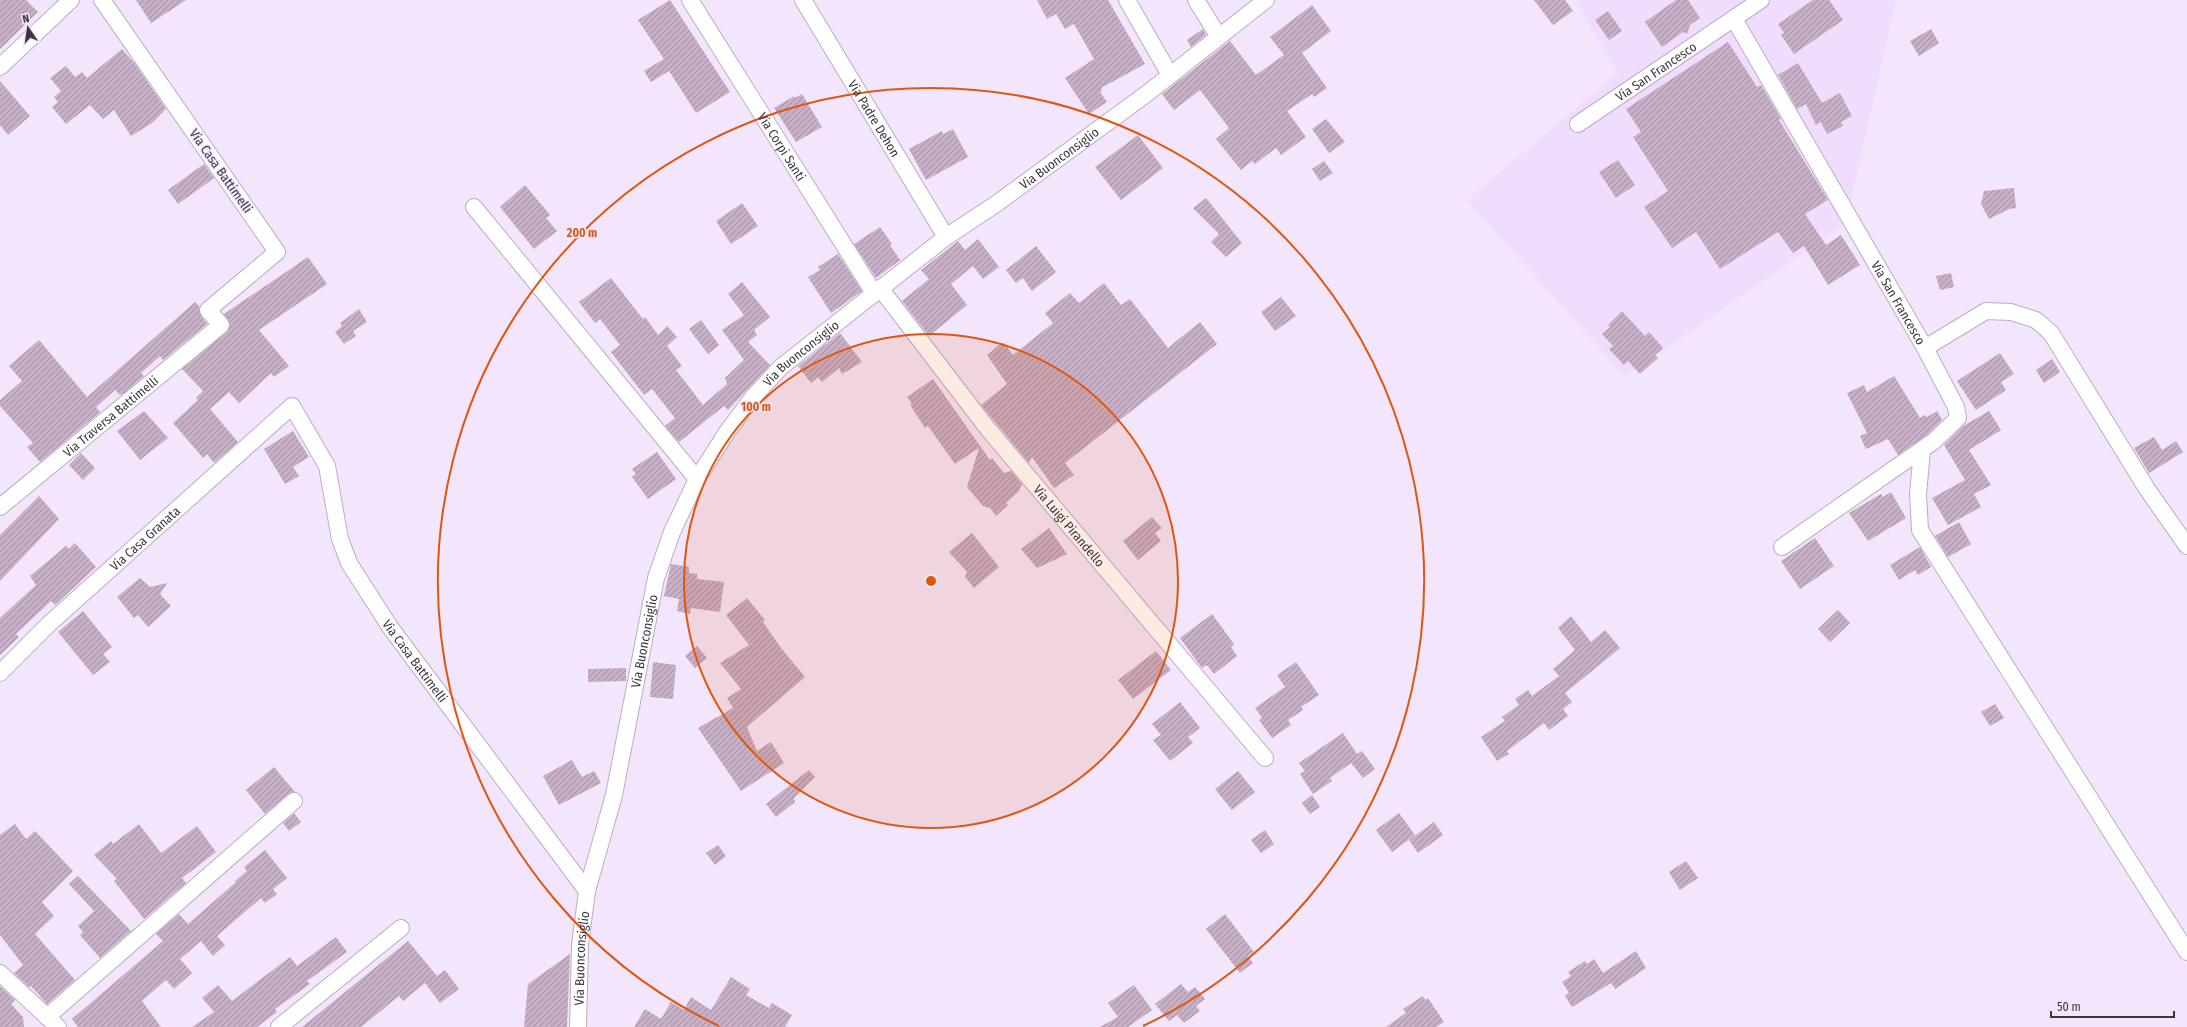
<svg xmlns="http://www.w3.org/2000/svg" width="2187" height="1027" viewBox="0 0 2187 1027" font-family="'Fira Sans Condensed',sans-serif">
  <defs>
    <pattern id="building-hatch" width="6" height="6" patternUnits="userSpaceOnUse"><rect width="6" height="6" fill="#c7afc5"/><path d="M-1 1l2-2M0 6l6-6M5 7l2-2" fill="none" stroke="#a38fa1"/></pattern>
  </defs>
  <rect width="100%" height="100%" fill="#f3e6fc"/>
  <path fill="#f0dcfd" d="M1575,0H1896L1846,223L1625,377L1467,200L1618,73Z"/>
  <path fill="url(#building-hatch)" d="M0,0H26L38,12L0,49Z
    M136,0H186L151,23Z
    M670,0L730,92L696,113L669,71L651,82L644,71L664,59L638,20Z
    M1037,0H1108L1145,64L1101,88L1102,91L1100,92L1107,102L1089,114L1065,78L1094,59L1074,24L1065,29L1056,14L1047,19Z
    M1534,0H1565L1573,11L1553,25Z
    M1676,0H1688L1700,18L1690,25L1687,34L1683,32L1662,47L1645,22Z
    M1813,0H1829L1843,20L1794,54L1781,35L1784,33L1778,24Z
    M1312,5L1331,31L1302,53L1327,88L1314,97L1312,94L1287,111L1306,137L1281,155L1276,148L1255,164L1252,161L1241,170L1216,139L1229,128L1200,90L1174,110L1162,94L1230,41L1256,75L1284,55L1270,37Z
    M1608,11L1622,31L1609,40L1595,20Z
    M1203,29L1206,35L1191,47L1187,40Z
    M1931,29L1939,43L1919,56L1910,41Z
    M1728,42L1757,87L1761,85L1781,119L1779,120L1828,200L1805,214L1826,245L1841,235L1860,265L1828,285L1804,246L1793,253L1778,232L1720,269L1696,232L1672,248L1644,207L1668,191L1633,137L1641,132L1626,109Z
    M122,49L135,64L166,109L152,123L131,136L114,110L103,119L90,105L66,124L52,107L58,102L54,97L61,91L50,78L66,66L75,77L82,72L87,78Z
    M1798,63L1822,103L1840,93L1852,116L1841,122L1843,126L1827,134L1821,122L1816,125L1806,104L1797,109L1778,75Z
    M0,81L30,116L8,135L0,125Z
    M802,94L822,127L796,142L774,108L794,96L795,98Z
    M1326,119L1345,142L1329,153L1312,129Z
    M953,129L968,157L926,180L909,149L942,131L943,134Z
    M1138,135L1163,168L1121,200L1095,167Z
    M1618,160L1635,185L1616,198L1599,172Z
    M1324,161L1333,173L1320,181L1312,169Z
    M204,164L214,178L178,204L168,190Z
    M525,185L550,215L546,218L557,231L534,249L500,207Z
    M2014,188L2016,208L2009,209L1989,219L1981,204L1984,191Z
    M1206,198L1242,243L1226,257L1211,242L1219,234L1193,208Z
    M742,203L758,226L731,244L716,221Z
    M880,227L892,244L890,245L900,260L876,278L854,244Z
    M978,239L999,267L983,279L973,266L951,284L967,305L929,336L902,301L929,279L921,270L958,241L965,250Z
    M1036,246L1056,272L1032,291L1023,278L1016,283L1006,270Z
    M838,254L862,291L831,313L808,277L820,270L818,267Z
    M308,257L327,284L259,330L289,366L274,377L271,373L239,403L229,392L210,409L238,442L214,463L207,454L203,458L173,423L198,400L196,398L203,391L182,369L227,332L230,324L224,314Z
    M1951,273L1954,287L1940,290L1936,276Z
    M611,278L643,319L645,317L658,335L667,326L677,337L667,346L682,366L676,370L703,405L727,384L725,378L744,360L722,330L744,315L728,294L742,282L770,317L754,330L757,335L748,342L770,365L728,410L724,406L679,442L665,426L675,418L652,389L644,395L611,352L620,345L600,319L595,323L579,302Z
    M1104,283L1121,305L1130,299L1168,348L1200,322L1217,344L1065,463L1074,475L1054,488L1032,457L1029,463L981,405L1007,384L987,355L1003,342L1013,355L1053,323L1045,313L1070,293L1079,303Z
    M1281,297L1296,316L1275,331L1261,312Z
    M195,302L199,306L201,316L207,324L163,360L160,356L141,373L144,376L124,393L120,395L115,390L96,407L100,412L40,462L27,447L33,443L0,406V400L22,381L9,366L39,340L87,397Z
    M359,309L367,322L353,331L356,336L344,344L335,332L342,326L340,323Z
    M1622,311L1645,336L1649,332L1663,348L1655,355L1658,358L1640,374L1628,361L1624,365L1609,349L1613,346L1602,334L1610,327L1608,325Z
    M701,320L719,345L708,354L689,329Z
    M840,333L862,362L842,374L839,368L822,382L818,377L811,383L798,366Z
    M2000,353L2014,374L2001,382L2006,390L1976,410L1957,381Z
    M2052,359L2060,372L2044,383L2036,370Z
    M1894,376L1920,418L1925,415L1927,417L1937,411L1942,420L1928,434L1898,455L1888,439L1866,449L1860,436L1867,433L1847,393L1864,385L1867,392Z
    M933,379L990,460L992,458L1004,473L1011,471L1022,484L1019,491L1006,503L1008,505L996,516L990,508L983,506L967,487L979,448L955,464L928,426L925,428L910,405L912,404L907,397Z
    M144,411L168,438L140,460L117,431Z
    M1989,411L2001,430L1969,450L1991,485L1974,494L1981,507L1948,525L1932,498L1965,480L1944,445L1963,426Z
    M293,431L309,457L293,467L299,476L285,484L264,449Z
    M2154,437L2162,450L2176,441L2183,452L2149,473L2134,448Z
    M657,452L676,479L648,499L632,477L636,474L632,469Z
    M81,453L95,468L83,480L69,465Z
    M1891,492L1906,518L1868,541L1849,513L1881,494L1883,497Z
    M39,496L59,519L0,581V535Z
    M1152,517L1162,528L1155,533L1161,541L1138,560L1123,541Z
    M1959,522L1971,544L1948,557L1935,536Z
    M1049,528L1067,554L1037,568L1021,549Z
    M972,533L999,567L974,588L965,577L967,572L949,552Z
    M1815,538L1834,566L1800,589L1781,561Z
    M75,543L96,567L55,605L51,601L16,634L19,637L0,655V618L36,585L30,576L66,546L69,549Z
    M1920,547L1931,567L1918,575L1915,570L1899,580L1890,565Z
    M671,564L689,567V573L697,574V579L724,582L720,612L691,608L690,614L677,611L679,599L664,596Z
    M140,578L150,587L167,583L160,594L171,606L148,627L138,615L134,618L117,597Z
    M747,598L765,620L763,622L781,648L805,677L747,727L757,751L771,742L784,763L741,791L698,728L733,708L727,698L741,689L720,663L749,645L726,615Z
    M1838,610L1850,623L1830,642L1818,629Z
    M83,611L112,647L103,654L110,662L93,675L58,632Z
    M1212,614L1234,644L1231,647L1237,656L1214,674L1207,665L1202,668L1180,638Z
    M1571,616L1591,642L1605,630L1620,648L1565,693L1572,702L1563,709L1568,716L1549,730L1544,723L1507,751L1509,754L1497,761L1481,737L1505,721L1502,717L1519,705L1515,699L1528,690L1532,696L1559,676L1553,669L1575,650L1558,628Z
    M697,646L707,658L695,668L685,656Z
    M1156,651L1171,670L1133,699L1118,680Z
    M653,662L676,665L673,699L650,697Z
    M1296,662L1319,695L1301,707L1303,710L1288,720L1291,725L1272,738L1259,720L1262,718L1255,708L1285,687L1277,675Z
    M626,668V681L588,682V669Z
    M1180,702L1200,728L1188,737L1193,743L1170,761L1153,740L1161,735L1152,724Z
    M1995,704L2004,718L1990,726L1981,712Z
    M1343,733L1357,754L1362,751L1375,769L1363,778L1351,763L1330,778L1332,781L1313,794L1300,774L1305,771L1299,763Z
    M572,760L582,777L594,771L601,783L559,805L543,776Z
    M274,767L295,792L288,794L265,814L246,790Z
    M809,770L815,777L794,798L795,802L776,817L766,804Z
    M1238,771L1255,792L1232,810L1215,789Z
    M1312,795L1320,807L1310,814L1302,803Z
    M294,813L301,822L289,831L283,823Z
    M1399,813L1415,835L1392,852L1376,830Z
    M1434,822L1443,835L1418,853L1409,840Z
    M15,824L26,839L35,831L73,871L42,902L54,916L35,934L75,980L47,1004L31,986L29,987L14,973L23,965L0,935V835Z
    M139,824L161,853L197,826L216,852L182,878L186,883L144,919L114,881L117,879L94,855L111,841L113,844Z
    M1265,830L1274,844L1261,853L1251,840Z
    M718,845L726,856L715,865L706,853Z
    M265,850L287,878L273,889L277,894L265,903L261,898L217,936L225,945L213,956L201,941L180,959L192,973L174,989L166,980L142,1001L161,1027H78L72,1019L163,941L156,934L179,914L188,924L236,882L235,881L247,871L244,867Z
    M1686,861L1698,878L1680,890L1669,872Z
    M78,876L131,931L100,958L80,935L83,932L78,926L94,911L69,884Z
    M1225,914L1254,952L1248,956L1253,963L1240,973L1206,929Z
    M336,937L347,952L307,981L310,984L275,1009L277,1012L257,1027H192L214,1012L202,998L218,985L232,1001L290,957L297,966Z
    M408,941L437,976L445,970L459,989L440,1003L425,983L403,1001L399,996L361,1027H302Z
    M1636,951L1646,968L1615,989L1611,983L1572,1007L1565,996L1569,993L1562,982L1571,976L1568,972L1585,961L1587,964L1594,959L1603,973Z
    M570,954L567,1027H524L528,984Z
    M731,977L750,989L746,995L769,1008L772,1003L792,1015L785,1027H634L645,1009L661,1019L671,1002L684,1010L691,997L711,1010Z
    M1181,984L1188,992L1195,987L1205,999L1196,1006L1200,1011L1184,1023L1177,1015L1169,1021L1155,1004Z
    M1134,985L1152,1010L1128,1027H1100L1118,1017L1108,1003Z
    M0,986L15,1000L11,1004L23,1017L24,1027H0Z
    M1423,996L1425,1000L1428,998L1444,1022L1436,1027H1386L1406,1013L1403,1009Z"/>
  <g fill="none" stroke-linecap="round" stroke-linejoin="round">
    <g stroke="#bcacc6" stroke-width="18">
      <g id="minor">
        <path id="s1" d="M690,0L874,293"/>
        <path id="s2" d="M803,0L946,237"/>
        <path d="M1127,0L1170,75"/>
        <path d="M1196,0L1219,37"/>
        <path id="s3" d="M1734,19L1925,348L1986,311L2011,312L2036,320L2051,333L2147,489L2187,546"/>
        <path d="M0,67L71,0"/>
        <path id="s4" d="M1578,124L1761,0"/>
        <path d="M474,207L697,479"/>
        <path id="s5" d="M880,288L988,429L1265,758"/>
        <path d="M1922,450L1918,494L1920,530L2187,952"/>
        <path id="s6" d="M0,507L221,325L208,310L277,252L102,0"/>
        <path d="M1782,547L1934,441L1958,418L1956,407L1925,348"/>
        <path id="s7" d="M0,673L49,624L292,406L327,466L340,539L349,563L390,627L587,891"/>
        <path d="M0,973L58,1027"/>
        <path d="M47,1017L294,801"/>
        <path d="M279,1027L401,928"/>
        <path id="s8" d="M578,1027L580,945L587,891L614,795L656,578L672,532L697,479L727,432L753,397L781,367L946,237L996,204L1145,95L1266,0"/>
      </g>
    </g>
    <use href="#minor" stroke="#fff" stroke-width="16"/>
  </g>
  <circle cx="931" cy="581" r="247" fill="#df570f" fill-opacity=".12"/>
  <g fill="none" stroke="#df570f" stroke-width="2">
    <circle cx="931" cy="581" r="247"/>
    <path d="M719 1026A493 493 0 1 1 1143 1026"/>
  </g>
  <g text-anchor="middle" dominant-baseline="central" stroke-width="3" stroke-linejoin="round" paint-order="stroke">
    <g font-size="13" fill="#3c3640" stroke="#f3e6fc">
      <text stroke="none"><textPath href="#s4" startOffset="94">Via San Francesco</textPath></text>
      <text stroke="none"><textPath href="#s2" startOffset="138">Via Padre Dehon</textPath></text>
      <text stroke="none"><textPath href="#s1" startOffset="173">Via Corpi Santi</textPath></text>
      <text stroke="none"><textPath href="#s8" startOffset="1053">Via Buonconsiglio</textPath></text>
      <text transform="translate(221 171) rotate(55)">Via Casa Battimelli</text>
      <text stroke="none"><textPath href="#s3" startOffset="328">Via San Francesco</textPath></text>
      <text stroke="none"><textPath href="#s8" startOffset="729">Via Buonconsiglio</textPath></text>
      <text stroke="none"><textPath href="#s6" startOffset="143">Via Traversa Battimelli</textPath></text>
      <text stroke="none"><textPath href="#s5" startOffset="304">Via Luigi Pirandello</textPath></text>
      <text stroke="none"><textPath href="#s7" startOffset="198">Via Casa Granata</textPath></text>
      <text stroke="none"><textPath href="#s8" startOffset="393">Via Buonconsiglio</textPath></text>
      <text stroke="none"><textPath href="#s7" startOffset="683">Via Casa Battimelli</textPath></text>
      <text stroke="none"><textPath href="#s8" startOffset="69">Via Buonconsiglio</textPath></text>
    </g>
  </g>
  <circle cx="931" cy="581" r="6" fill="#df570f" stroke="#f3e6fc" stroke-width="2"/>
  <g font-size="12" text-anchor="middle" font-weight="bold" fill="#df570f" stroke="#f3e6fc" stroke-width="3" stroke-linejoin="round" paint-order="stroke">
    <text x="582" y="237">200 m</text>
    <text x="756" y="411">100 m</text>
  </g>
  <g transform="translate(28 28) rotate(347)" stroke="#f3e6fc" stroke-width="3" paint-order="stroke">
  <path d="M0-3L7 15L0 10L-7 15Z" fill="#3c3640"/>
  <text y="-6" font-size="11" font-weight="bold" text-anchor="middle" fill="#3c3640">N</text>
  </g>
  <path d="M2051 1011v6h123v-6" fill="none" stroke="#3c3640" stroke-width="2"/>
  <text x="2057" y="1011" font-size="12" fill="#3c3640" stroke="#f3e6fc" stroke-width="3" paint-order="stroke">50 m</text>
</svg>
